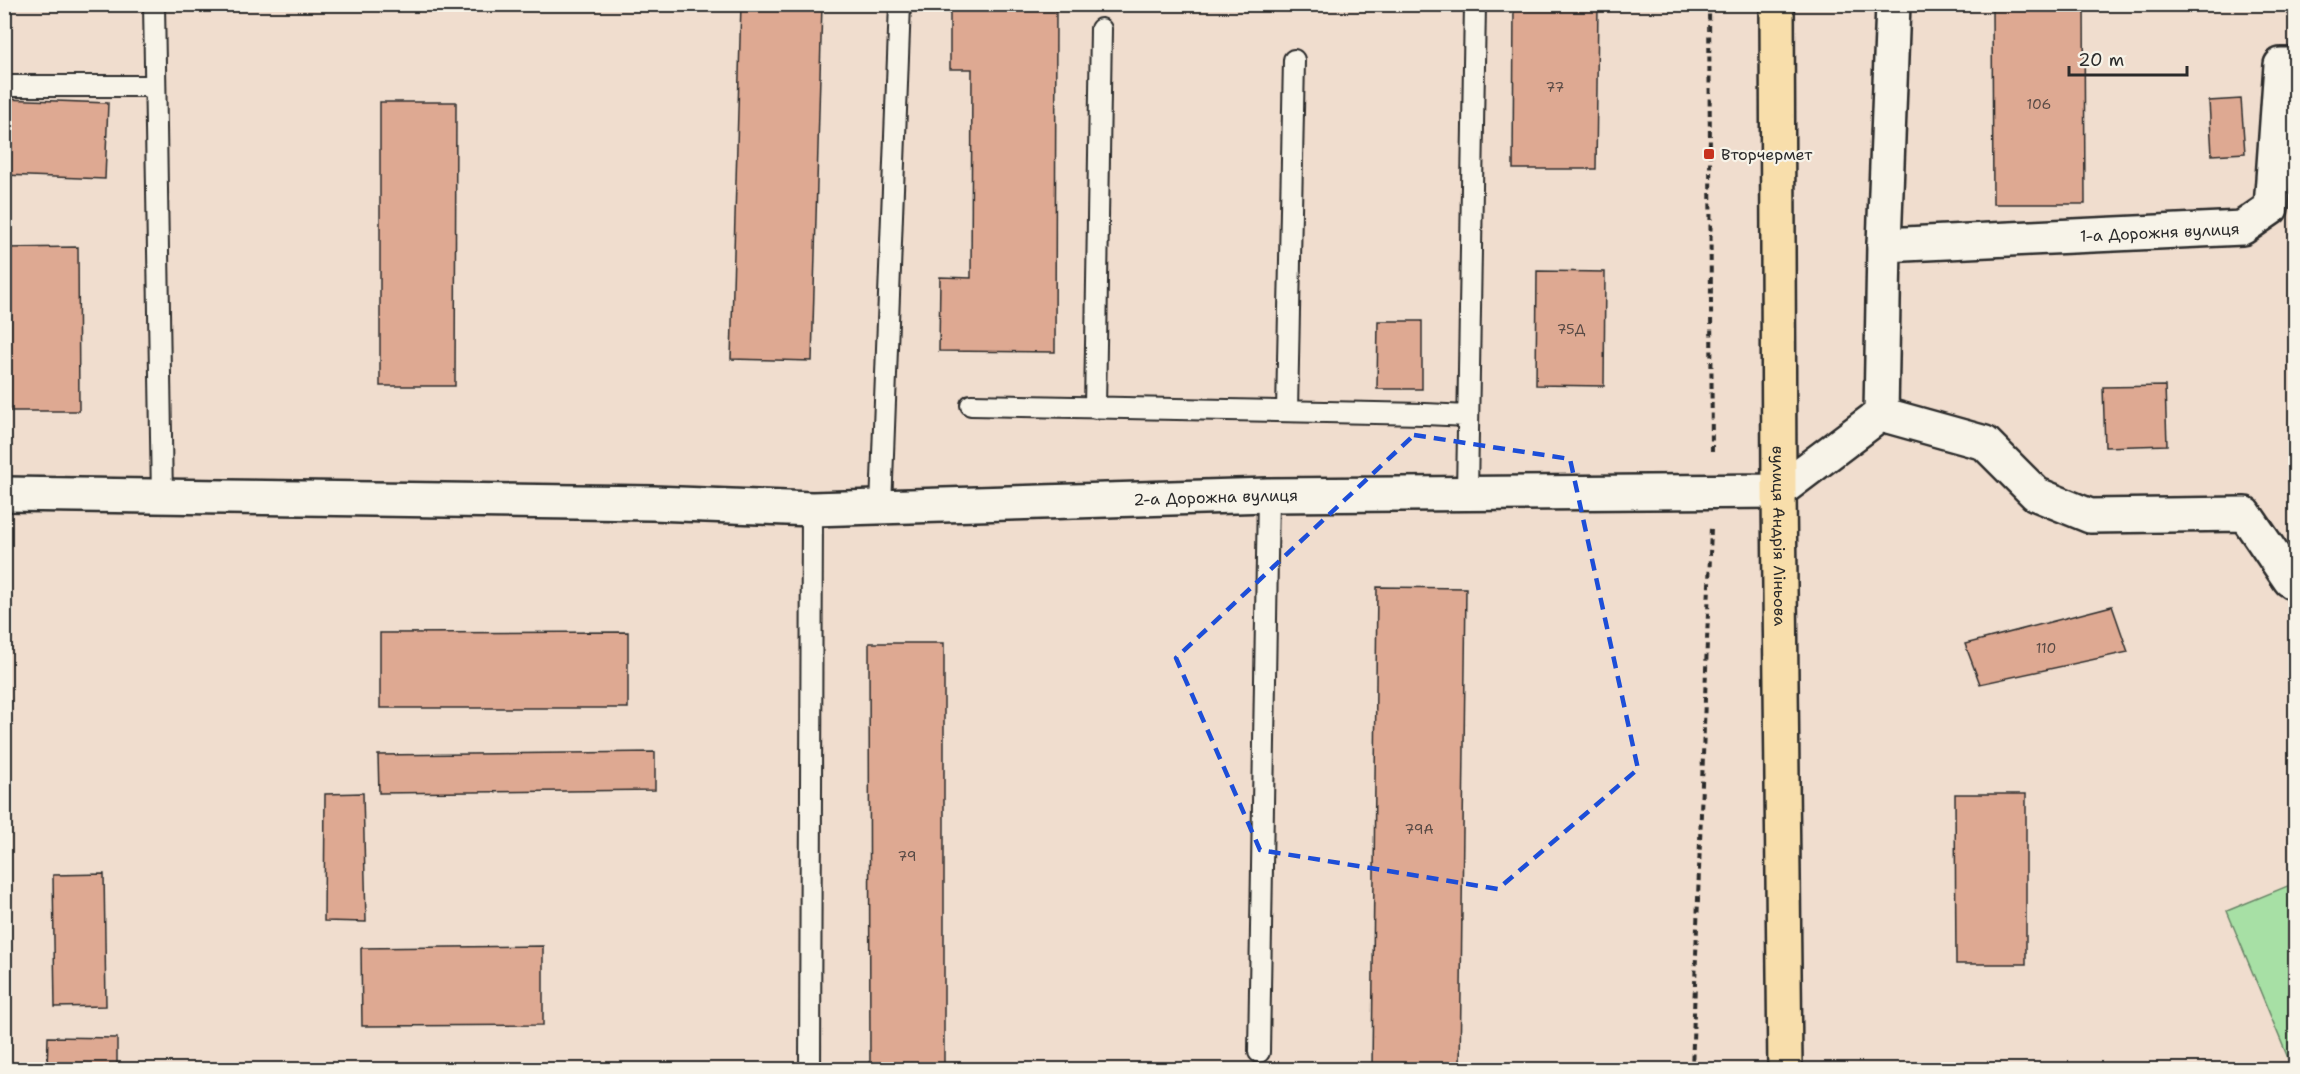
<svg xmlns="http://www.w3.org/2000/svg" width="2300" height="1074" viewBox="0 0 2300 1074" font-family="'Shantell Sans',sans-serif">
  <rect width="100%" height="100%" fill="#f0ddce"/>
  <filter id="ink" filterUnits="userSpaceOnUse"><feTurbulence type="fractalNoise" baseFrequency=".0167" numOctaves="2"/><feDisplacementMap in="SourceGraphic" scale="12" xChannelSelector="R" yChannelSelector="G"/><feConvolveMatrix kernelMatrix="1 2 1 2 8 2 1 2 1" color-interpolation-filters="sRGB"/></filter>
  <g filter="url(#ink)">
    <path fill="#a7e0a5" stroke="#698668" stroke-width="1.5" d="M2295,883L2296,1069L2293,1070L2227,911Z"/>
    <path fill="#dea992" stroke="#2b2b2b" stroke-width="1.5" d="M741,4H822L812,361L731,359Z
      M950,4H1056L1055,352L939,351L940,277L971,278L972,69H950Z
      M1514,4H1598L1596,169H1513Z
      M1992,4H2084L2085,204H1993Z
      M4,99L108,103L105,179L4,175Z
      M2241,99L2245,153L2212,155L2209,101Z
      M380,102H456L455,386H380Z
      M78,247L79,411H4V248Z
      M1537,271L1605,272L1604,386L1536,385Z
      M1378,321H1422V389H1377Z
      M2165,386L2167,445L2105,447L2103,387Z
      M1377,587L1466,588L1460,1070H1372Z
      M2112,606L2128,652L1980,684L1965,644Z
      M628,632V708H380V633Z
      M869,643H944V1070H870Z
      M655,752V790L379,793L378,755Z
      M363,793L366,922L324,921L325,794Z
      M1955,794H2026V964H1956Z
      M104,874L106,1006L55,1007L53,875Z
      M543,946V1025L362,1026L361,948Z
      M48,1037L117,1038V1070H47Z"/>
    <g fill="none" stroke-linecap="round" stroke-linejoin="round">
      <g stroke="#2b2b2b" stroke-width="24">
        <path id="service" d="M154,4L162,497
          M4,86H155
          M971,405L1425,414L1468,416
          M1095,408L1101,29
          M1287,411L1294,60
          M1467,493L1475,4
          M881,507L900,4
          M1259,1052L1268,495
          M810,1070L812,509"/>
      </g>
      <g stroke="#2b2b2b" stroke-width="38">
        <g id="minor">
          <path id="s1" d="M1884,245L2242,228L2271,208L2281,65H2296"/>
          <path d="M1881,414L1985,443L2036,494L2090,516L2245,514L2290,580L2296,584"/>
          <path id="s2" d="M4,494L653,503L812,509L1268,495L1779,491L1881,414L1884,245L1893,4"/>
        </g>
      </g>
      <g stroke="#2b2b2b" stroke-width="38">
        <g id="primary">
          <path id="s3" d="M1777,4L1779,491L1785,1070"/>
        </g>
      </g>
      <path stroke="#2b2b2b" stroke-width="4" stroke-dasharray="6 4.5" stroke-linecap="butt" d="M1709,4L1712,454
        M1692,1070L1711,527"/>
      <use href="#service" stroke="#f7f3e8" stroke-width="20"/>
      <use href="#minor" stroke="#f7f3e8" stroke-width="33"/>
      <use href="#primary" stroke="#f8deab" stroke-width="33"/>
    </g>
  </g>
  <path fill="none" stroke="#1d4ed8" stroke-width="4.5" stroke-dasharray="12 8" stroke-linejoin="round" d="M1414,435L1570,459L1638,769L1498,889L1260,850L1176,658Z"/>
  <rect fill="#c8321e" stroke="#f7f3e8" stroke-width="2" x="1703" y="148" width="12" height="12" rx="3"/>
  <g text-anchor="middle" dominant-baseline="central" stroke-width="4.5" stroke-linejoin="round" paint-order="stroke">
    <g font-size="14" fill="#584a45">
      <text x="1555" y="87">77</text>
      <text x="2039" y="104">106</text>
      <text x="1571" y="329">75Д</text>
      <text x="2046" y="648">110</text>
      <text x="1419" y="829">79А</text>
      <text x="907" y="856">79</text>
    </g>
    <g font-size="16" fill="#2b2b2b" stroke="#f7f3e8" text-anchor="start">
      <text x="1721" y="154">Вторчермет</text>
    </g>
    <g font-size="16" fill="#2b2b2b" stroke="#f7f3e8">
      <text stroke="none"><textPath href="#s1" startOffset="276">1-а Дорожня вулиця</textPath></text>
      <text stroke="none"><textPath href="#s2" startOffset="1212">2-а Дорожна вулиця</textPath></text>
      <text stroke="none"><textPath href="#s3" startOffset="532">вулиця Андрія Ліньова</textPath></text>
    </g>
  </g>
  <rect width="2300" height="1074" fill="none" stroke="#f7f3e8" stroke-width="24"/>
  <rect x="12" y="12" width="2276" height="1050" fill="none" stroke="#2b2b2b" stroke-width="2" filter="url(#ink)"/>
  <path d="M2069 66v9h118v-9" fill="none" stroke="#2b2b2b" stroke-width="3"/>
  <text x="2078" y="66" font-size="18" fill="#2b2b2b" stroke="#f7f3e8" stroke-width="4.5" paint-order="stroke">20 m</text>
</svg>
